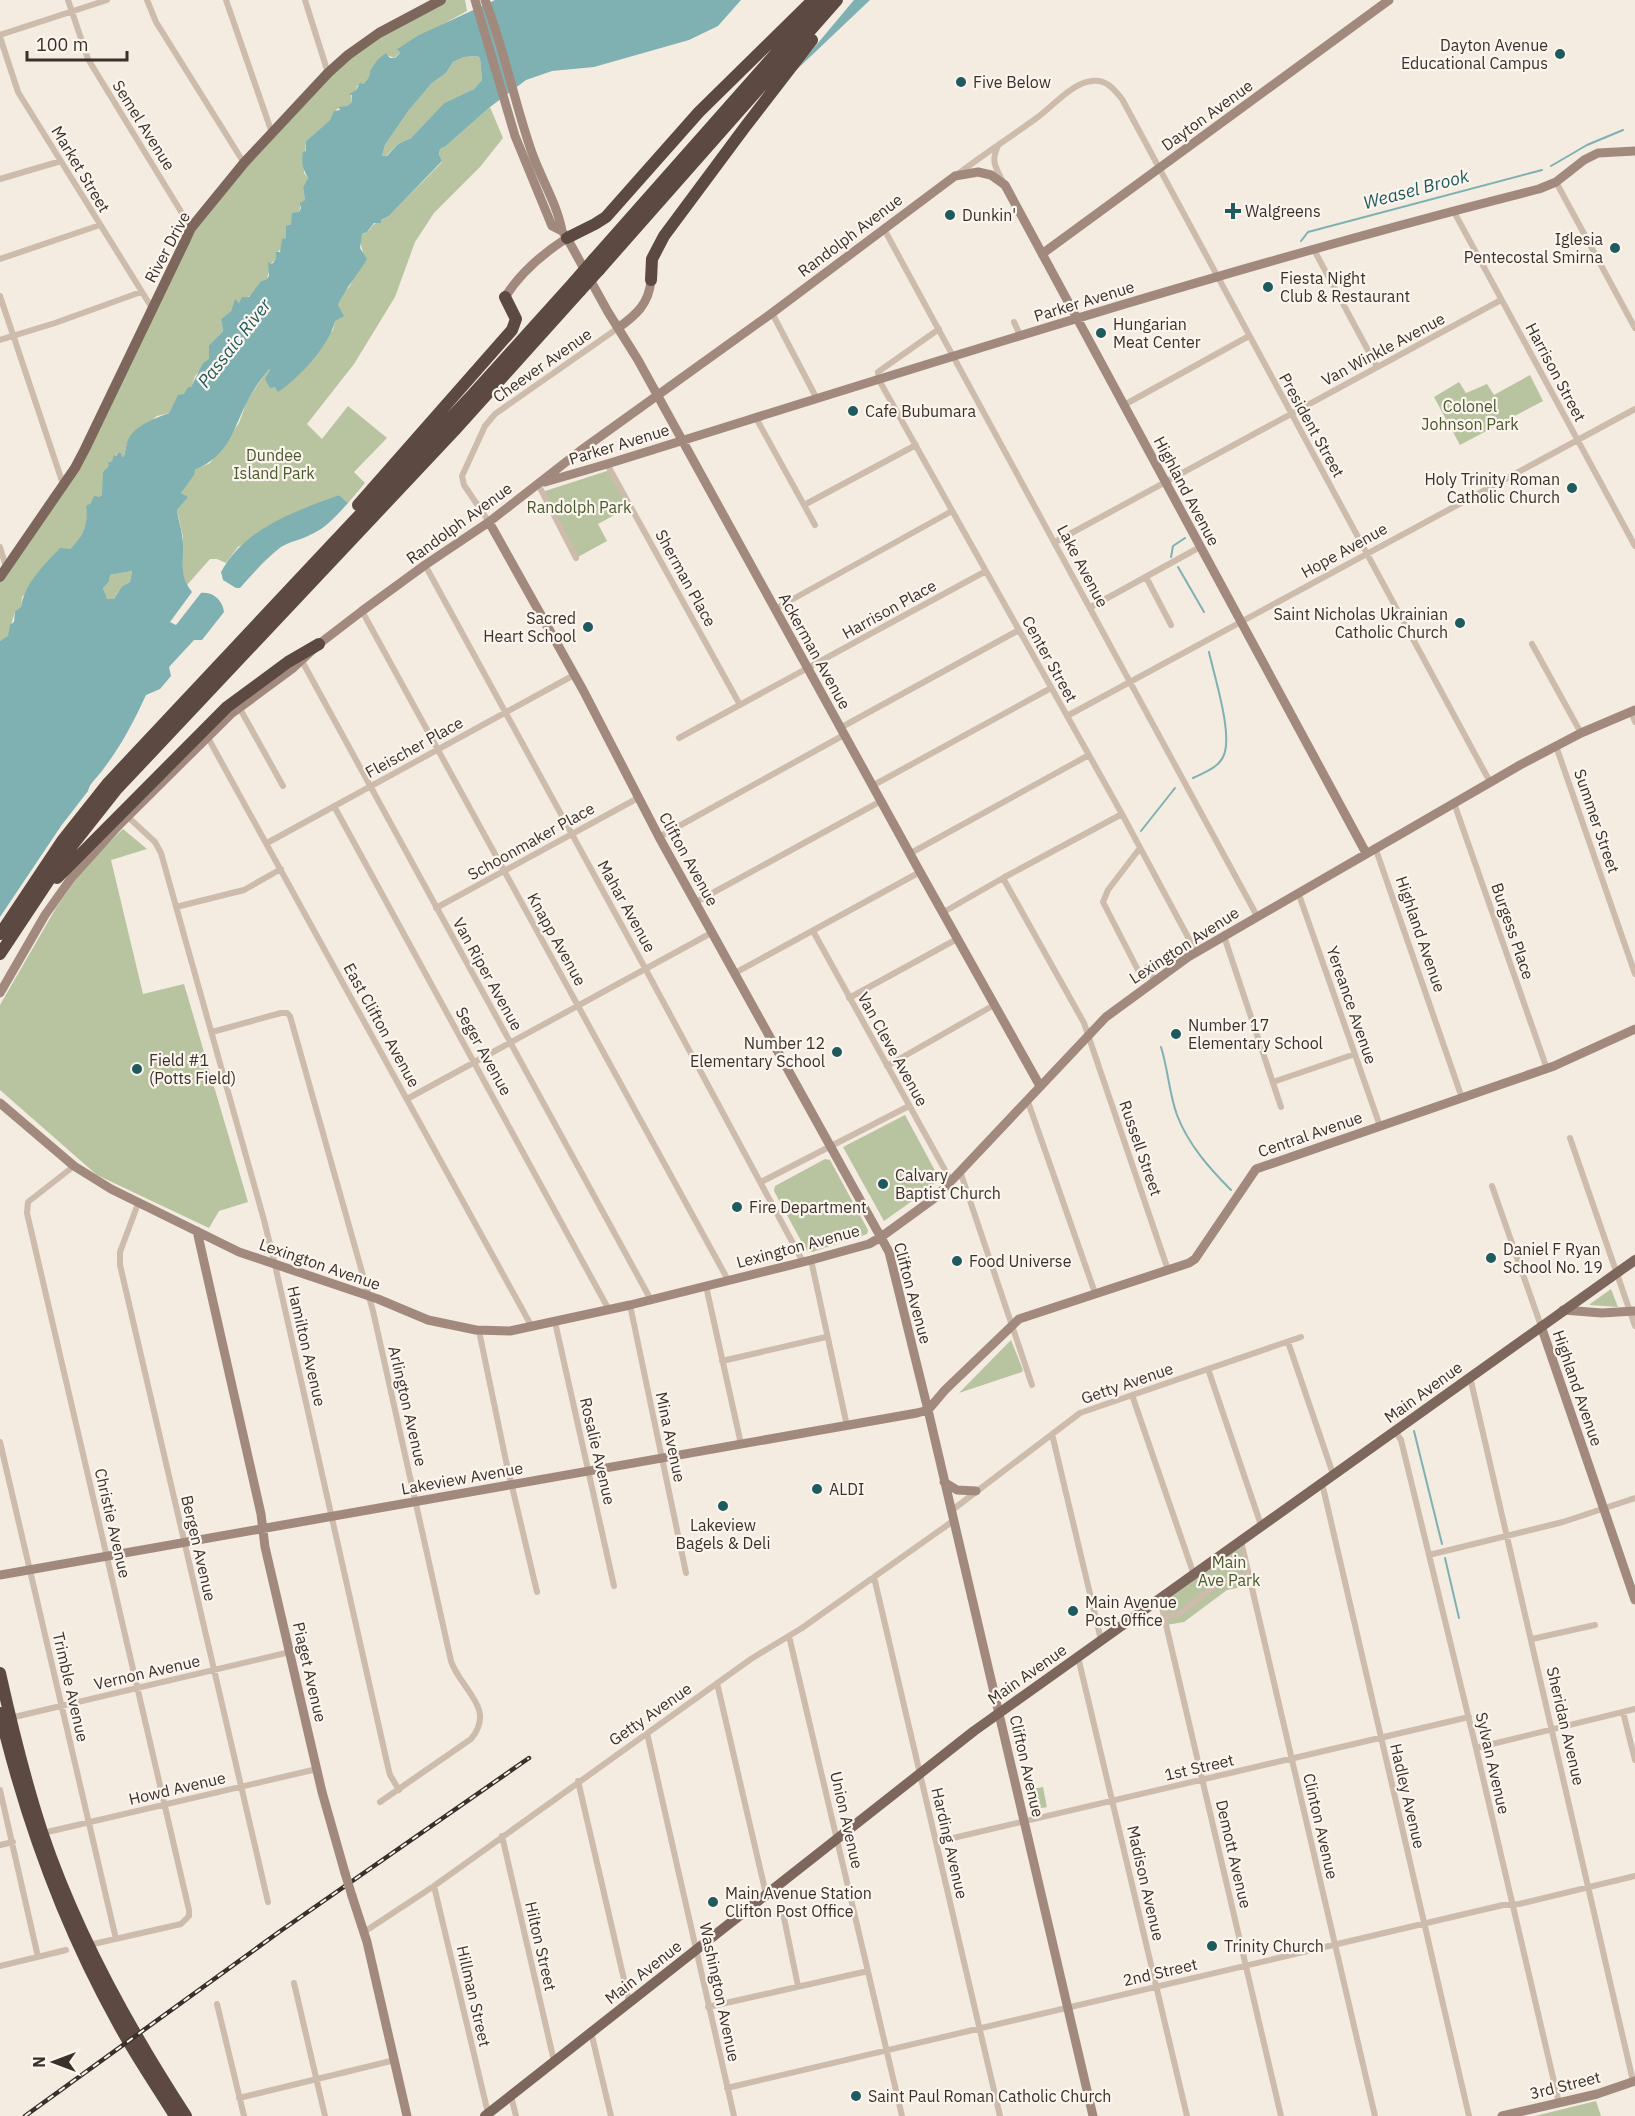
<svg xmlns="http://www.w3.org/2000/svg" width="1635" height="2116" viewBox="0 0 1635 2116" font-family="'IBM Plex Sans',sans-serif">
  <rect width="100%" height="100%" fill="#f4ebe1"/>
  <path fill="#b8c4a0" d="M445,0H465L467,11L423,35L417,36L398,50L400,53L394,58L387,55L378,59L367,82L357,86L356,90L351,93L352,102L347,106L337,109L330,120L306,141L304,173L308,178L303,187L305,200L301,204L299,212L294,214L291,224L288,225L286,238L282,240L281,249L276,254V258L271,264L267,279L261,281L252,294L239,303L235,300L231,311L221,319L223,331L209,345L210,360L195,376L191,388L188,387L185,394L178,396L169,413L157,416L127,443L124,456L121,458V453L119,452C108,462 105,480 102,495L87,506V525L77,542L22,597L21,607L15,611L8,637L0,641V577L63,484L191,228L348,55Z
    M477,56L480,58L482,80L474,89L444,103L411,138L398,144L386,156H382L385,145L409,110L432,83L446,73L453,62L464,57Z
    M490,107L503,138L480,167L434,213L415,242L395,297L354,364L307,424L322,439L348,406L387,438L354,472L365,483L348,503L339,495L238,547L226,563L217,559H210L187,585L181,570L183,537L177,510L187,497L181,493C185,485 192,478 195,470L210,463L239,423L247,401L269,368L270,370L267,378L278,389L333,330L338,305L343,293L350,286L363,252L360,242L362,234C369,232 369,230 373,225C376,222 384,219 389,216L442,162L439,156L440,149L446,146Z
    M1530,375L1543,401L1460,445L1434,397L1459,382L1466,393L1487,384L1494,395Z
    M610,470L631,506L598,524L607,541L576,558L542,492Z
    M132,571L130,582L122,586L114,599L107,600L103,588L109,582L110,575Z
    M123,829L147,849L111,860L143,994L184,984L248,1202L219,1211L209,1228L97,1175L0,1090V1005L56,908L84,867Z
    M905,1115L939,1178L929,1189L884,1221L843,1147Z
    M825,1159L830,1160L868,1230L867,1234L812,1252L806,1250L774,1191L775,1186Z
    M1611,1289L1618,1307L1590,1305V1304Z
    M1011,1340L1023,1370L1022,1372L959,1393Z
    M1241,1541L1252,1585L1227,1590L1184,1622L1166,1625L1160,1599Z
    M1043,1787L1047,1807L1031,1810L1026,1790Z
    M1596,2101L1601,2116H1535Z"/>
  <path fill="#7fb0b2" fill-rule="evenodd" d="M495,0H741L718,26L689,40L594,67L552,71L526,80L490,107L446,146L440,149L439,155L442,161L389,216L381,220V223H374L367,232L362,234L360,248L367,259C358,274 345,289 338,305L344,316L335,321C329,346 299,378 278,392L275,387L270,388L265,379L270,370L269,369C261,379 254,389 248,400C232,431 230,454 195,470L194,475L181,493L188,497L177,510C178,519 181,527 182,535C186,558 176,571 192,592L170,622L176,625L201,593C213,591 223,601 224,612L202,640H194L169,667L171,676L160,689L146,695C134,721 121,746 104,768C99,776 90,782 88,791L61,826L0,917V641L8,636L10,625L14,622L15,611L21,607C25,583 44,565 60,548L70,549C83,536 89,524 86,506L91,503L94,496L99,497L102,495L103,472L109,466L108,463L112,461L114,455L116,456L119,452L121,453L122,457L124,456C126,450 126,443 129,438C136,425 156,418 169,413L178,395L184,394L188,387H191L203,363L209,359V345L223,331L221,319L231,311L235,299L239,303L242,297H249L261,281L267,279L269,276L268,262L271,264L273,263L276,258V252H280L282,239L286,238V226L291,224L292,213L299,212L301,208L300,203L305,200L303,187L308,178C303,169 301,163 303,152L306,151V141L330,120L334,111L340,110L339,107L347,106L352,102V95L349,94L356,90L360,83L363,84C367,82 371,75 370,71L378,59L386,53L390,58H395L400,53L398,50H396L417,36ZM477,56L480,58L482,80L474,89L444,103L411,138L398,144L387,156H382L385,145L409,110L432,83L446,73L453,62L464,57ZM132,571L130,582L122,586L114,599H107L103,588L109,582L110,575Z
    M854,0H870L792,74Z
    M339,495L348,503C336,516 327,527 312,534C301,540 291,541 281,547C265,559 253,574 240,588H236L223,580L221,572C245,528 294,512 339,495Z"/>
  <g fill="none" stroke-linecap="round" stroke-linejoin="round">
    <path stroke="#7fb0b2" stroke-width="2" d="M1551,166L1587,145L1623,130
      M1301,241L1308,232L1542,170
      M1171,557L1173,546L1185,538
      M1178,567L1204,612
      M1193,778C1203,773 1218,768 1223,757C1234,737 1214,675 1209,652
      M1141,831L1175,788
      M1161,1047C1168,1069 1169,1093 1177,1115C1188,1144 1209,1168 1231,1190
      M1414,1431L1442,1544
      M1445,1558L1459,1618"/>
    <path stroke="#cdbbac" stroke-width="6" d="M68,0L88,59L191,228
      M147,0L156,22L244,163
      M226,0L272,133
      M305,0L328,73
      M0,35L107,0
      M0,37L18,92L152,308
      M998,146C991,160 995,167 1002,180
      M958,174C984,154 1012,136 1038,117C1054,105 1072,83 1092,81C1106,79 1114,89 1122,99L1490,782
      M0,179L61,161
      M1556,182L1635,328
      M1453,210L1635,546
      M884,229L1257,916
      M1313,248L1377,367
      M0,259L100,225
      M0,296L63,484
      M772,313L817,399
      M1014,322L1020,335
      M939,329L878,372L879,380L1122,814L1196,952
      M0,340L55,323L141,292
      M1124,405L1249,336
      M756,418L815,525
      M607,464L740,705
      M538,484L576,558
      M804,505L916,445
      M489,522L464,485L462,476L485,426L495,414L618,328
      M1055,542L1501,300
      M0,547L6,567
      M425,565L645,968L803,1262
      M1146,577L1171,625
      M1091,607L1200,547
      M775,609L952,511
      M362,611L728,1280
      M1532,644L1581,733
      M302,661L651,1300
      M239,707L283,786
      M1631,712L1635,722
      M1067,716L1635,409
      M840,728L1019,630
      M207,736L532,1327
      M679,738L986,571
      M1556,746L1635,974
      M872,786L1051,688
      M1454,803L1547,1069
      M334,806L609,1310
      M128,817L155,842L161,853L264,1220L275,1265L388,1767L390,1775L399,1790
      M659,837L844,735
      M267,843L574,675
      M1375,847L1462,1098
      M1140,848L1108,890L1103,902L1140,974L1147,967L1155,981
      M909,854L1089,755
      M1003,878L1084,1023L1168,1270
      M1298,892L1380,1126
      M696,902L881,801
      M176,907L244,890L281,869
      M436,908L638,798
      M942,913L1003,878L1122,814
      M813,931L951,1181
      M1224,936L1281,1107
      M735,973L920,872
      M849,998L957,939
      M212,1032L281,1013H287L290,1016L373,1311L451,1661C460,1689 497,1708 471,1739L380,1802
      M887,1066L994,1005
      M1273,1082L1355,1054
      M407,1099L713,932
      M1027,1099L1095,1293
      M1570,1138L1635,1326
      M74,1166L28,1202L27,1213L189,1910V1916L181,1924L89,1945
      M960,1171L1032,1385
      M761,1182L909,1106
      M1492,1186L1541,1326
      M139,1201L120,1252V1265L268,1902
      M811,1260L847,1426
      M706,1286L741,1444
      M630,1305L686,1573
      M555,1322L614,1586
      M479,1331L506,1461L537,1592
      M1288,1342L1333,1474
      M722,1361L826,1337
      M1208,1369L1261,1525
      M1470,1377L1633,2081
      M1132,1395L1194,1575
      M1395,1431L1401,1440L1476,1748L1559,2103
      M1052,1434L1101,1640
      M0,1442L116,1939
      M1322,1483L1469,2116
      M951,1511L1080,1413L1301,1337
      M1241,1541L1375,2116
      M1429,1555L1563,1522L1635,1498
      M874,1577L1000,2116
      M1160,1599L1281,2116
      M1165,1617L1179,1614L1220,1582L1249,1575
      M789,1636L902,2116
      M1532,1639L1595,1625
      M1078,1657L1187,2116
      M717,1683L766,1894
      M1623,1712L1635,1760
      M10,1718L290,1652
      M647,1733L734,2116
      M1476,1748L1635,1709
      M578,1781L629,2001
      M0,1790L38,1957
      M43,1833L317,1769
      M502,1836L554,2061
      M936,1842L1469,1717
      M0,1845L13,1842
      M434,1886L488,2113
      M783,1913L798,1986
      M364,1932L434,1886L751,1659L802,1628L953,1521
      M0,1966L66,1950
      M294,1983L325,2116
      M217,2004L244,2116
      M708,2007L868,1971
      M591,2032L611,2116
      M727,2088L1503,1905L1519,1904L1635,1876
      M511,2096L516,2116
      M239,2098L395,2060"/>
    <path stroke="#a18a7d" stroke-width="9" d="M475,0L515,136L552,226L562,231L567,238L608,312L638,360L920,872L1040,1086
      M485,0C504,48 514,101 531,150C540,177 557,203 562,231
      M1042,254L1389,0
      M505,297C521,272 542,254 567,238
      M618,328C636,315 649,304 651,280
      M545,482L607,464C916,368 1225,268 1539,189L1556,182L1584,160L1598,153L1635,151
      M489,522L583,690L659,837L889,1252L928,1410L1093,2116
      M0,993L45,915L72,877L120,824L231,714L292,669L319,644L362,611L425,565L489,522L580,451L772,313L955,176L978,172L991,175L1005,185L1366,853
      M0,1103L74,1166L111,1189L239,1252L378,1299L428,1320L476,1330L510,1331L630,1305L811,1260L869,1244L881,1237L936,1197L1106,1017L1188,957L1520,765L1581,733L1635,710
      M197,1231L261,1514L265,1547L322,1792L345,1873
      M1563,1310L1602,1313L1635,1311
      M1541,1326L1635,1600
      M928,1410L945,1390L1019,1319L1189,1263L1195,1259L1256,1169L1554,1066L1635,1029
      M944,1482L957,1490L976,1491
      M0,1575L917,1413L928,1410
      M352,1896L367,1942L407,2116
      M1502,2116L1597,2094L1635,2081"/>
    <path stroke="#7d675c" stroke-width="10" d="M0,577L75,468L85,449L185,241L191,228L204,212L244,163L328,73L348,55L379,33L441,0
      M485,2116L974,1731L1635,1260"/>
    <path stroke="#5c4a42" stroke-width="12" d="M567,238L595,224L606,217L699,112L812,1
      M594,259L823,0
      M599,270L837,0
      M651,280L652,259L664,236L745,127L812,40
      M358,505L512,330L516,319L505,297
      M57,878L227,707L288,662L319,644
      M0,934L62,841L108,783L472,395L574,282
      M0,954L71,847L116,790L454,431L580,291
      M0,1673C12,1727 25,1780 42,1832C76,1933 128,2027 186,2116
      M0,1713C26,1821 64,1926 118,2023C135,2055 156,2085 175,2116"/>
    <g stroke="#3b302b" stroke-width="4.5">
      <path id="rail" d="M25,2116L279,1932L529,1758"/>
    </g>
    <use href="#rail" stroke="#fbf5ee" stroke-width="2" stroke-dasharray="7" stroke-linecap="butt"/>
    <path stroke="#a18a7d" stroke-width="9" d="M345,1873L352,1896"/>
    <path stroke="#5c4a42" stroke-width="12" d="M574,282L594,259
      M580,291L599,270"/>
  </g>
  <g fill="#1f5a5e" stroke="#fbf5ee" stroke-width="2">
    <circle cx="1560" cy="54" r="6"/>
    <circle cx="961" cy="82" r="6"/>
    <path d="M1230 202h6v6h6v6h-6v6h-6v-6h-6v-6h6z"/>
    <circle cx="950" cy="215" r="6"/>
    <circle cx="1615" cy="248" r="6"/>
    <circle cx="1268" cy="287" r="6"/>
    <circle cx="1101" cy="333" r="6"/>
    <circle cx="853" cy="411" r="6"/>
    <circle cx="1572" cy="488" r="6"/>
    <circle cx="1460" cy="623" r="6"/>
    <circle cx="588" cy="627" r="6"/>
    <circle cx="1176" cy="1034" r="6"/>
    <circle cx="837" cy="1052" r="6"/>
    <circle cx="137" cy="1069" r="6"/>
    <circle cx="883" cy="1184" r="6"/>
    <circle cx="737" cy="1207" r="6"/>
    <circle cx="1491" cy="1258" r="6"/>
    <circle cx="957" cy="1261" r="6"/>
    <circle cx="817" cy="1489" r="6"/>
    <circle cx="723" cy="1506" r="6"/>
    <circle cx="1073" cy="1611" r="6"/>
    <circle cx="713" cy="1902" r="6"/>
    <circle cx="1212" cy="1946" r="6"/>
    <circle cx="856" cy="2096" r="6"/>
  </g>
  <g text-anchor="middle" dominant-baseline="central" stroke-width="4.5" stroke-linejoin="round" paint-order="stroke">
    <g font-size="16" fill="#3b302b" stroke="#fbf5ee" text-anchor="start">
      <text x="1548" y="45" text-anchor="end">Dayton Avenue<tspan x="1548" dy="18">Educational Campus</tspan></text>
      <text x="973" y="82">Five Below</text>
      <text x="1245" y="211">Walgreens</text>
      <text x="962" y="215">Dunkin'</text>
      <text x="1603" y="239" text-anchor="end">Iglesia<tspan x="1603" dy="18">Pentecostal Smirna</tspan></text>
      <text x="1280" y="278">Fiesta Night<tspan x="1280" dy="18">Club &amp; Restaurant</tspan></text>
      <text x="1113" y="324">Hungarian<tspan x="1113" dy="18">Meat Center</tspan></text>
      <text x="865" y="411">Cafe Bubumara</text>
      <text x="1560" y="479" text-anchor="end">Holy Trinity Roman<tspan x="1560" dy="18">Catholic Church</tspan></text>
      <text x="1448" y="614" text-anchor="end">Saint Nicholas Ukrainian<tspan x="1448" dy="18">Catholic Church</tspan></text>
      <text x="576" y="618" text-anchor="end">Sacred<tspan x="576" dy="18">Heart School</tspan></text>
      <text x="1188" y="1025">Number 17<tspan x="1188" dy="18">Elementary School</tspan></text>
      <text x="825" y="1043" text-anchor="end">Number 12<tspan x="825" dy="18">Elementary School</tspan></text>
      <text x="149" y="1060">Field #1<tspan x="149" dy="18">(Potts Field)</tspan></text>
      <text x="895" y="1175">Calvary<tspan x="895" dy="18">Baptist Church</tspan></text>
      <text x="749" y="1207">Fire Department</text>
      <text x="1503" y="1249">Daniel F Ryan<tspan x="1503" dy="18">School No. 19</tspan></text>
      <text x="969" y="1261">Food Universe</text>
      <text x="829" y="1489">ALDI</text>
      <text x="723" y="1525" text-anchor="middle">Lakeview<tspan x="723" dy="18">Bagels &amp; Deli</tspan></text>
      <text x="1085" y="1602">Main Avenue<tspan x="1085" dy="18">Post Office</tspan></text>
      <text x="725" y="1893">Main Avenue Station<tspan x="725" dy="18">Clifton Post Office</tspan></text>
      <text x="1224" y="1946">Trinity Church</text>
      <text x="868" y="2096">Saint Paul Roman Catholic Church</text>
    </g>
    <g font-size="16" fill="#3b302b" stroke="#fbf5ee">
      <text transform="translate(1207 115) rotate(-36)">Dayton Avenue</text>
      <text transform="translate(144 125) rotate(58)">Semel Avenue</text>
      <text transform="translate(81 169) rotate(59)">Market Street</text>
      <text transform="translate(850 235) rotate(-37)">Randolph Avenue</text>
      <text transform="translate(167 247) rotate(-62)">River Drive</text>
      <text transform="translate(1084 301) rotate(-17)">Parker Avenue</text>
      <text transform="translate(1383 349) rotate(-28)">Van Winkle Avenue</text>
      <text transform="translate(542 365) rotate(-35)">Cheever Avenue</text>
      <text transform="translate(1556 372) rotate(62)">Harrison Street</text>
      <text transform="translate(1312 425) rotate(61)">President Street</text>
      <text transform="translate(619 444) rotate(-17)">Parker Avenue</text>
      <text transform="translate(1187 491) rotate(62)">Highland Avenue</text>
      <text transform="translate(459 523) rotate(-36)">Randolph Avenue</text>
      <text transform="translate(1344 550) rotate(-29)">Hope Avenue</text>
      <text transform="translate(1083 566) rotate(62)">Lake Avenue</text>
      <text transform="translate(686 578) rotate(61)">Sherman Place</text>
      <text transform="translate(889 609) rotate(-29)">Harrison Place</text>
      <text transform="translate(815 651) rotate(61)">Ackerman Avenue</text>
      <text transform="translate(1050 659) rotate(61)">Center Street</text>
      <text transform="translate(414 747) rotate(-29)">Fleischer Place</text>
      <text transform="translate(1597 821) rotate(71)">Summer Street</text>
      <text transform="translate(531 841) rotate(-29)">Schoonmaker Place</text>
      <text transform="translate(689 859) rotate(61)">Clifton Avenue</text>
      <text transform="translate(627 906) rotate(61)">Mahar Avenue</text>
      <text transform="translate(1513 931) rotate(71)">Burgess Place</text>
      <text transform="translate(1421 934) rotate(71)">Highland Avenue</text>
      <text transform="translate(557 939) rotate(61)">Knapp Avenue</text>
      <text transform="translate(1184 945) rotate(-33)">Lexington Avenue</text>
      <text transform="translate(488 974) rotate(61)">Van Riper Avenue</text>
      <text transform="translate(1352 1005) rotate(71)">Yereance Avenue</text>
      <text transform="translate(382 1025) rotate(61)">East Clifton Avenue</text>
      <text transform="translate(893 1049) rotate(61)">Van Cleve Avenue</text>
      <text transform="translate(484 1051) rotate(61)">Seger Avenue</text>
      <text transform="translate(1310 1134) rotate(-19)">Central Avenue</text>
      <text transform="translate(1141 1148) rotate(71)">Russell Street</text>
      <text transform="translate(798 1246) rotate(-15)">Lexington Avenue</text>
      <text transform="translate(320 1264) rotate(19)">Lexington Avenue</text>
      <text transform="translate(913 1293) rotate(75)">Clifton Avenue</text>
      <text transform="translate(307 1346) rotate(77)">Hamilton Avenue</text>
      <text transform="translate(1127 1383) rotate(-19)">Getty Avenue</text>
      <text transform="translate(1578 1388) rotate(71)">Highland Avenue</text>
      <text transform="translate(1423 1392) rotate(-36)">Main Avenue</text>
      <text transform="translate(408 1406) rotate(77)">Arlington Avenue</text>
      <text transform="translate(671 1437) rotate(78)">Mina Avenue</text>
      <text transform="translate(598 1451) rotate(77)">Rosalie Avenue</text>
      <text transform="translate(462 1478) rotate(-10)">Lakeview Avenue</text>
      <text transform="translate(113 1523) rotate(77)">Christie Avenue</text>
      <text transform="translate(199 1548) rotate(77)">Bergen Avenue</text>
      <text transform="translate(147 1672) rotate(-13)">Vernon Avenue</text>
      <text transform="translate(310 1672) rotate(77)">Piaget Avenue</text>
      <text transform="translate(1027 1674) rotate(-35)">Main Avenue</text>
      <text transform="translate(71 1687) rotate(77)">Trimble Avenue</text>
      <text transform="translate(650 1714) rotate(-35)">Getty Avenue</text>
      <text transform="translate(1566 1726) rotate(77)">Sheridan Avenue</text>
      <text transform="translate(1493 1763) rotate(77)">Sylvan Avenue</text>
      <text transform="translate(1027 1766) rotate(77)">Clifton Avenue</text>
      <text transform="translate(1199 1767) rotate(-13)">1st Street</text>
      <text transform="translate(177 1788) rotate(-13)">Howd Avenue</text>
      <text transform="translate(1408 1796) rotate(77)">Hadley Avenue</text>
      <text transform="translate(847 1820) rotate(77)">Union Avenue</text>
      <text transform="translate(1321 1826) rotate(77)">Clinton Avenue</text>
      <text transform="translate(950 1843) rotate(77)">Harding Avenue</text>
      <text transform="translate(1234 1854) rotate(77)">Demott Avenue</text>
      <text transform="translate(1146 1883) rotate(77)">Madison Avenue</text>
      <text transform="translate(541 1946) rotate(77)">Hilton Street</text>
      <text transform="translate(643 1972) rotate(-38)">Main Avenue</text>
      <text transform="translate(1160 1972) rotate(-13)">2nd Street</text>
      <text transform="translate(720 1992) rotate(78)">Washington Avenue</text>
      <text transform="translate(474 1996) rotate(77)">Hillman Street</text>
      <text transform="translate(1565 2085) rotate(-14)">3rd Street</text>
    </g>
    <g font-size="16" fill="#4a5a2e" stroke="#fbf5ee">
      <text x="1470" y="406">Colonel<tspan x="1470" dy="18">Johnson Park</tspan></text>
      <text x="274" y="455">Dundee<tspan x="274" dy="18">Island Park</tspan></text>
      <text x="579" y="507">Randolph Park</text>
      <text x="1229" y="1562">Main<tspan x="1229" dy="18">Ave Park</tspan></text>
    </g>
    <g font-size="18" font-style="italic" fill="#1f5a5e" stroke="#fbf5ee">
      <text transform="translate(1416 189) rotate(-15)">Weasel Brook</text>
      <text transform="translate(234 343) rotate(-52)">Passaic River</text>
    </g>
  </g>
  <g transform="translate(54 2062) rotate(270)" stroke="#fbf5ee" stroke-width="4.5" paint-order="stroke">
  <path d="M0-4.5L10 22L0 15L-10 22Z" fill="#3b302b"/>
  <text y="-9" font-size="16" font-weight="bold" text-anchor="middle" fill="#3b302b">N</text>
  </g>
  <path d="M27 51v9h100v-9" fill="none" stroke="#3b302b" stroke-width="3"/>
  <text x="36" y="51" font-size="18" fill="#3b302b" stroke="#fbf5ee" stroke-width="4.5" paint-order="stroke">100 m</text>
</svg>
